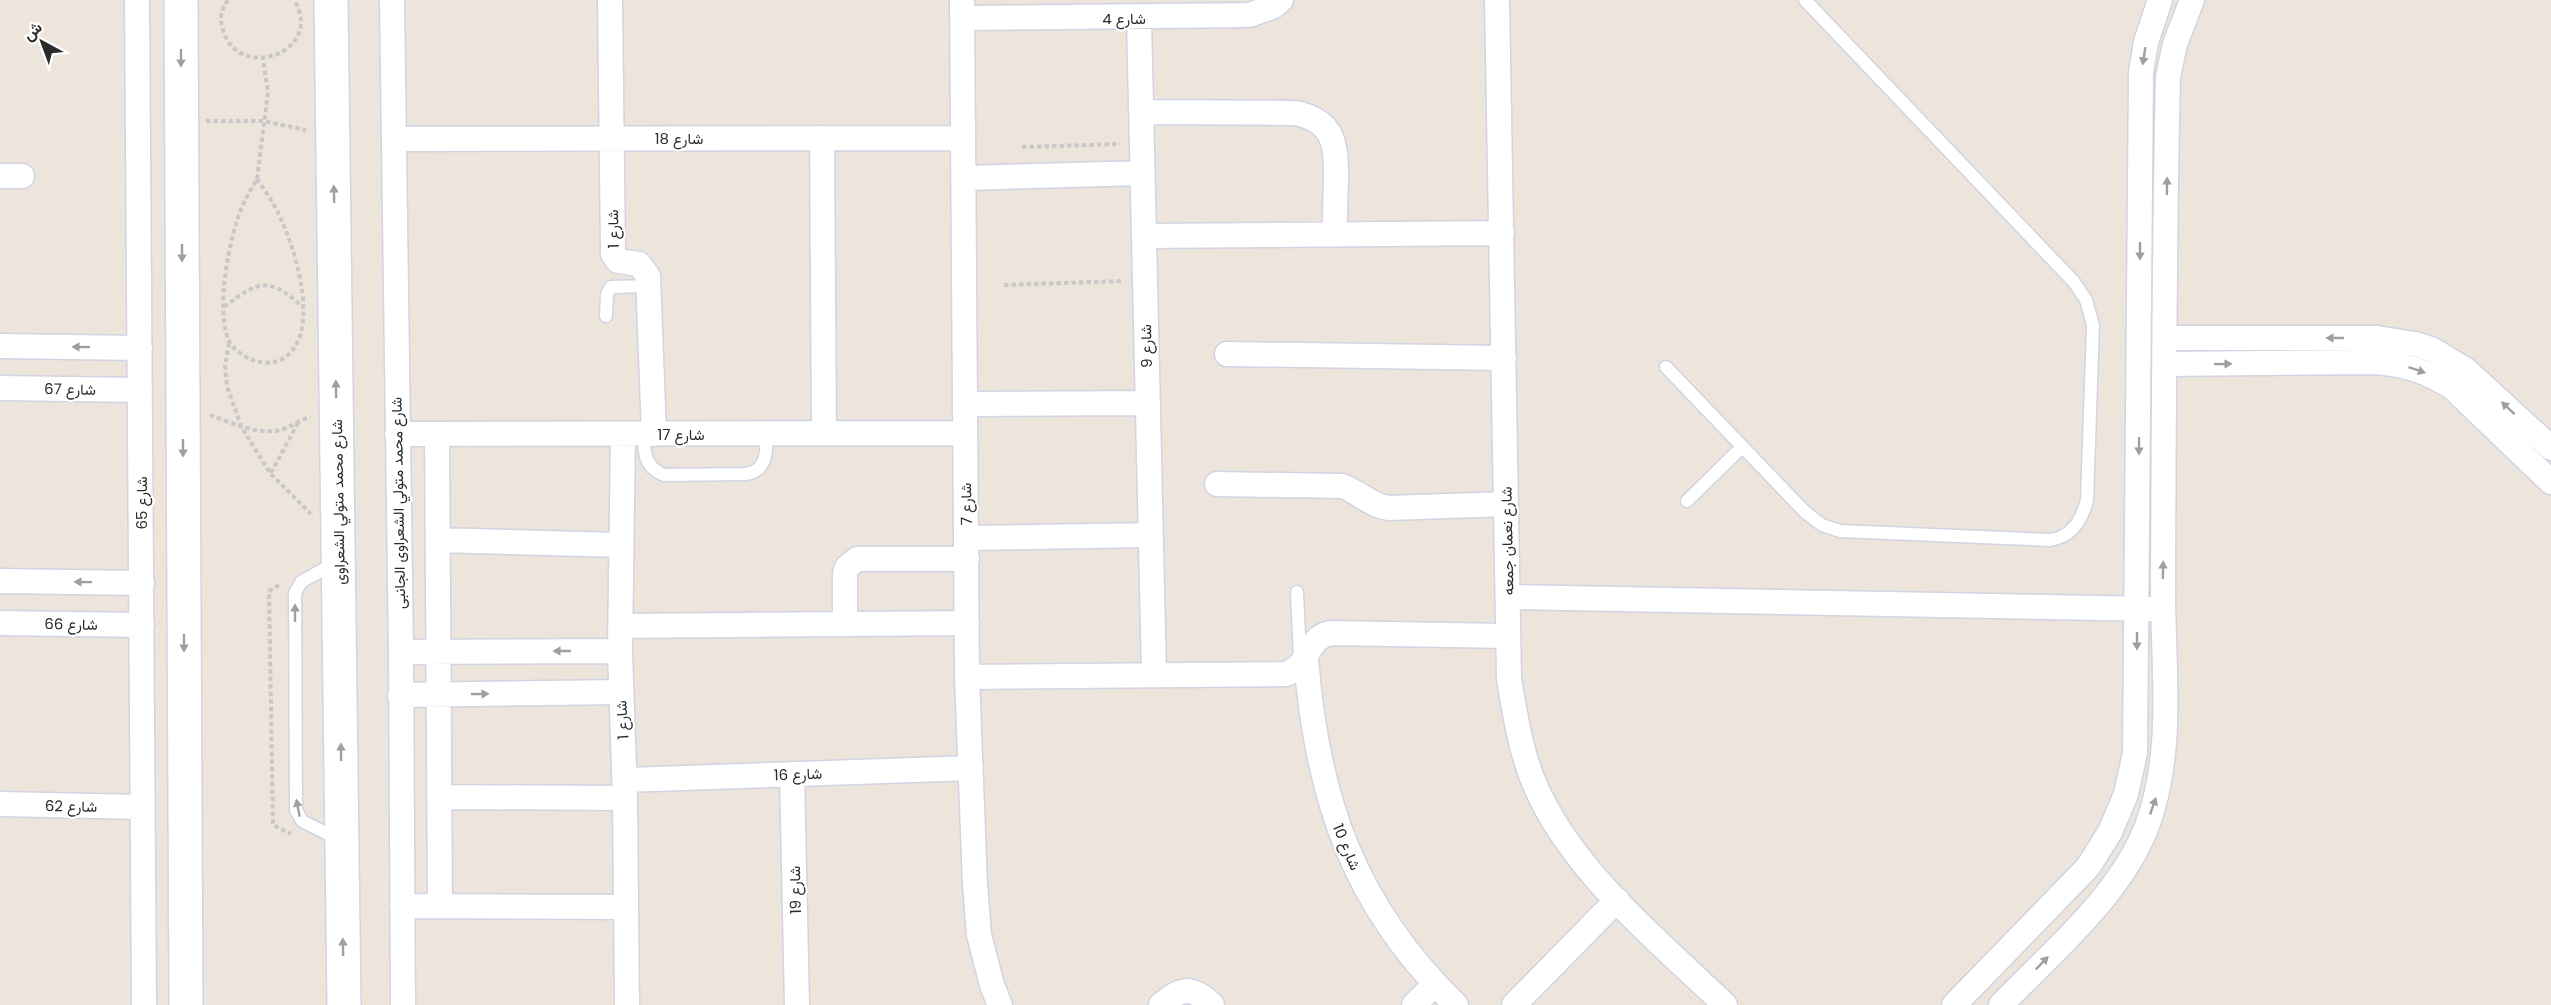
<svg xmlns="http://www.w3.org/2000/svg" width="2551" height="1005" viewBox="0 0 2551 1005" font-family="Poppins,Vazirmatn,sans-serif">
  <rect width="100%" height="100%" fill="#ede5db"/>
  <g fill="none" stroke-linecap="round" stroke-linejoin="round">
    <g stroke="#d0d4e3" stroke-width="15">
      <path id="lane" d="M606,316L607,294L611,287L649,286
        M1666,367L1805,512L1822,525L1840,531L2049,540C2071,538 2082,520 2087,500L2093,325L2086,300L2074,282L1805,0
        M644,434C644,453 644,467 664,475L745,474C768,471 766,452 767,434
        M1687,501L1742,447
        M335,563L301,582L295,593L296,810L302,821L338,839
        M1297,592L1300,660"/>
    </g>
    <g stroke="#d0d4e3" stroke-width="27">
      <path id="street" d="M137,0L144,1005
        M392,0L401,652L403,1005
        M610,0L613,254L618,261L639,264L648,276L654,434
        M962,0L967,677L975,884L979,935L992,985L1000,1005
        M1497,0L1509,679C1516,720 1522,761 1541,798C1581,879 1661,943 1725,1005
        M963,18L1249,15L1272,7L1281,0
        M1139,18L1154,675
        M1142,112L1296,113C1337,122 1336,147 1336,184C1335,201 1335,218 1335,235
        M822,138L824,433
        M394,139L963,138
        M0,176H22
        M964,178L1142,173
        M1144,236L1502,233
        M2166,338H2377L2415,344L2433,350L2466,370L2551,448
        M0,346L140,348
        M1227,354L1504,358
        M2165,364L2371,362C2402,363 2427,371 2453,388L2551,482
        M0,388L140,390
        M965,404L1148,403
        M397,434L965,433
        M437,434L440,906
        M623,434L620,651L625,798L627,1005
        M1217,484L1342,486C1359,492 1370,505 1388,508L1506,504
        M967,538L1150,535
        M438,540L621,545
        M0,581L142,583
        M1508,597L2154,609
        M0,623L142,625
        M845,624V573L847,567L857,559H967
        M620,626L967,623
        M401,652L620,651
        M1306,659C1317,799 1354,906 1456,1005
        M967,677L1286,674C1311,665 1305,639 1330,633L1508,636
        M400,695L621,692
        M792,774L797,1005
        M625,780L971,768
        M439,797L625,798
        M0,804L143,807
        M402,906L626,907
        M1161,1005C1181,987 1192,986 1212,1005
        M1414,1005L1435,984
        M1514,1005L1617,900
        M1954,1005L2088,867L2110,832L2126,794L2135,753L2141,72L2146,42L2160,0
        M2001,1005C2052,952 2120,896 2147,826C2176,748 2162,662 2163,581C2164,413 2164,245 2168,77L2175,44L2192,0"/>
    </g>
    <g stroke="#d0d4e3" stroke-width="36">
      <path id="secondary" d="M181,0L186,1005
        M331,0L344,1005"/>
    </g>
    <path stroke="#c8c8c8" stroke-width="4" stroke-dasharray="4.5 3" stroke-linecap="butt" d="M228,0C221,9 219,19 223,30C238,83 326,52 294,0
      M206,121H263L306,130
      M1022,147L1120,144
      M257,179C262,187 269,196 274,205C293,238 324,332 284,358C274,365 260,363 250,359C243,356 232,348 229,341C215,310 229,238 242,207C246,197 252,188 257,179Z
      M257,179L268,92L263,59
      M1004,285L1123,281
      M224,307C260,279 270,277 304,308
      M229,343L225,366L227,386L241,426L270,473L311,514
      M210,415C232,423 261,437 284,429C293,425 302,420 310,416
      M271,473L299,421
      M279,585L269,591L273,825L291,834"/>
    <use href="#lane" stroke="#fff" stroke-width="12"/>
    <use href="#street" stroke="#fff" stroke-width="24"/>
    <use href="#secondary" stroke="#fff" stroke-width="33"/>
  </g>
  <defs><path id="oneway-solid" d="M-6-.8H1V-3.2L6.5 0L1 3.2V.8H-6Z" transform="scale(1.5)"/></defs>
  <g fill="#9f9f9f">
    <use href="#oneway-solid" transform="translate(2144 56) rotate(99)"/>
    <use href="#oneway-solid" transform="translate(181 58) rotate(90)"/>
    <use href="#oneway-solid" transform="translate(2167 186) rotate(-89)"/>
    <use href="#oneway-solid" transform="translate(334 194) rotate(-91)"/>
    <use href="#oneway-solid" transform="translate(2140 251) rotate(90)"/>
    <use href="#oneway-solid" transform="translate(182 253) rotate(90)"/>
    <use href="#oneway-solid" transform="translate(2335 338) rotate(-180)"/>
    <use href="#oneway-solid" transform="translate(81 347) rotate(-179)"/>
    <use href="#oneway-solid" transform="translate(2223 364) rotate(-1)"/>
    <use href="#oneway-solid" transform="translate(2417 370) rotate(19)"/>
    <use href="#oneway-solid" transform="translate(336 389) rotate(-91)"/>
    <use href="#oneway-solid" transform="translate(2508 408) rotate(-137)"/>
    <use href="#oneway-solid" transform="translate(2139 446) rotate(90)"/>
    <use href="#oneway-solid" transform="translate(183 448) rotate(90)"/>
    <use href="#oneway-solid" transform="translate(2163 570) rotate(-89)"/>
    <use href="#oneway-solid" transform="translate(83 582) rotate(-179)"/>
    <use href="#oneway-solid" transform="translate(295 613) rotate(-90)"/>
    <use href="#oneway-solid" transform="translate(2137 641) rotate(90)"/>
    <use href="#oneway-solid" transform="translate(184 643) rotate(90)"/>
    <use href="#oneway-solid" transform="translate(562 651) rotate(180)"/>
    <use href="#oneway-solid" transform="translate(480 694) rotate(-1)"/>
    <use href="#oneway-solid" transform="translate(341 752) rotate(-91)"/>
    <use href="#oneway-solid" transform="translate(2153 806) rotate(-71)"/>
    <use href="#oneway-solid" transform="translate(298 808) rotate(-101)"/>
    <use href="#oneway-solid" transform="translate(343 947) rotate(-91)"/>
    <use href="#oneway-solid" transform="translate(2042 963) rotate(-46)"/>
  </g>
  <g text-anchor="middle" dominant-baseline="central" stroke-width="4.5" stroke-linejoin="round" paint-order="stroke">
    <g font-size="15" fill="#2a2a2a" stroke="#fff">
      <text x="1124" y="18">شارع 4</text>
      <text x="679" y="138">شارع 18</text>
      <text transform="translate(613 229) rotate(-91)">شارع 1</text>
      <text transform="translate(1146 346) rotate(-91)">شارع 9</text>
      <text transform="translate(70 389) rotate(1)">شارع 67</text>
      <text x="681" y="434">شارع 17</text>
      <text transform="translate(338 502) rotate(-91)">شارع محمد متولي الشعراوى</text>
      <text transform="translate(141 503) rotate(-90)">شارع 65</text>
      <text transform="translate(398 503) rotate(-91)">شارع محمد متولي الشعراوى الجانبى</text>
      <text transform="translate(966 504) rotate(-91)">شارع 7</text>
      <text transform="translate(1507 541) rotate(-91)">شارع نعمان جمعه</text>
      <text transform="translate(71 624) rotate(1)">شارع 66</text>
      <text transform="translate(622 720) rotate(-93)">شارع 1</text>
      <text transform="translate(798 774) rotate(-2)">شارع 16</text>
      <text transform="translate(71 806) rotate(1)">شارع 62</text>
      <text transform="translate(1347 847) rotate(67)">شارع 10</text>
      <text transform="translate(795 890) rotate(-91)">شارع 19</text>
    </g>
  </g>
  <g transform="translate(42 42) rotate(319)" stroke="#ffffff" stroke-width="4.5" paint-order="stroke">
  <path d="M0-4.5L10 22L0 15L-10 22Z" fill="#2a2a2a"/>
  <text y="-9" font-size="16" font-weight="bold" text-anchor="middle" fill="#2a2a2a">ش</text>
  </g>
</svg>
